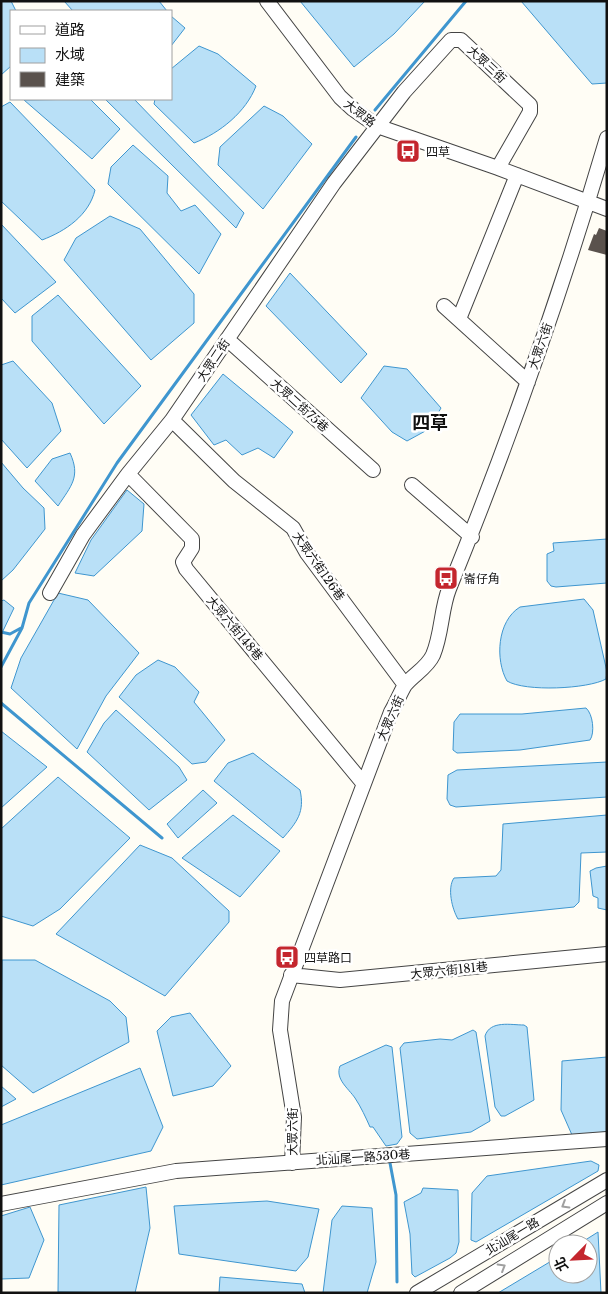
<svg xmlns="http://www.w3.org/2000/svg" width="608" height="1294" viewBox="0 0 608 1294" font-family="'Libre Baskerville','Noto Sans TC',serif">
  <rect width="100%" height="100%" fill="#fffdf5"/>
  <path fill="#b9e0f7" stroke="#3f96cf" d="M1,1H11L16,11H11V66L1,75Z
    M64,1H159L167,11H73Z
    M300,1H425L394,34L354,67Z
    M521,1H607V83L592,84Z
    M171,16L185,28L171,46Z
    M199,46L218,54L256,86C246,112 220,133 194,143L154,104L155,99H171V69Z
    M90,99L120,129L92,159L24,100Z
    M105,99H134L244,213L236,228Z
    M10,102L95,190C89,215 66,231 42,240L1,201V107Z
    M264,106L283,116L312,144L263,209L218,165L220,147Z
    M133,145L168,176L167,193L181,211L195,205L221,234L199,274L108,184L111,167Z
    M110,216L140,229L194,294V323L151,360L64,260L76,238Z
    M1,224L56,282L15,313L1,298Z
    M290,273L367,354L341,383L266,306Z
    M58,295L141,386L104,424L32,341V316Z
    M13,361L52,403L61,431L27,468L1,439V365Z
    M384,366L407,369L441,408L429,429L407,441L392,432L361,398Z
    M223,374L293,432L274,458L258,448L242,455L226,440L214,445L191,415Z
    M70,453C81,477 71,486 58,506L35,481L52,459Z
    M1,462L23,488L44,508L45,529L13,570L1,581Z
    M127,490L144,504L142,531L94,576L75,573L91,540Z
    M607,539V583L556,587L551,586L547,581V554L554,551L553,543Z
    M58,593L88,600L139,653L106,696L77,749L11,688L21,658Z
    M584,599L593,610L607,672L606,679C588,689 525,692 507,681C495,660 497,621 520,607Z
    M4,600L14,608L1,635V601Z
    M158,660L175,667L199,692L194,702L225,740L206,762L192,764L119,697L136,675Z
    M586,708C593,714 595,733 590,740L520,750L457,753L453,750L454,722L460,714H522Z
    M116,710L179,767L187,780L149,810L87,752L104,723Z
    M1,731L47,767L1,808Z
    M253,753L300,790C305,812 297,822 283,838L214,781L228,763Z
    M607,762V797L456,807L450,805L447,799L448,775L457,770Z
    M58,777L130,838L60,909L33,926L1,916V829Z
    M203,790L217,803L178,838L167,824Z
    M233,815L280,851L240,897L182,858Z
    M607,815V852L581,853L579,902L574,907L458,919C452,909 447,888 454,878L496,876L501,870L503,824Z
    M140,845L172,858L229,911V922L165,996L56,934Z
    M607,866V910L598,908V898L593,896L590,871L596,868Z
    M2,960H35L110,1001L126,1017L129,1042L33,1093L1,1065Z
    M190,1013L231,1066L213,1086L173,1096L157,1031L171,1017Z
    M524,1025L527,1027L534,1100L505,1116H501L495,1107L485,1036C490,1020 511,1025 524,1025Z
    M473,1030L476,1032L490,1121L471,1132L417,1139L410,1133L400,1048L404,1043L440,1039L452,1040Z
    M386,1045L392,1047L402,1137L397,1144L386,1146L373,1127H370C366,1118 361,1107 355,1098C348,1088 335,1079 340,1066Z
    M607,1057V1132L572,1135L561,1110L562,1061Z
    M140,1068L163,1127L151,1151L1,1185V1125Z
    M1,1086L16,1099L1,1107Z
    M591,1161L599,1165L598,1171L476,1242L471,1240L472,1193L487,1176Z
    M146,1187L150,1228L135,1293L58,1292L59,1205Z
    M423,1188L458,1190L459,1242L456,1253L450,1258L415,1277L412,1274L410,1234L404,1202L421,1193Z
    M267,1201L319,1209L308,1257L296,1271L179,1254L174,1206Z
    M342,1206L372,1208L376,1262L367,1293H323L332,1220Z
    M30,1207L44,1240L29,1278L1,1279V1216Z
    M598,1232L601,1293H498L558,1257V1274H588V1244H579Z
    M220,1277L302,1284L305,1293H219Z"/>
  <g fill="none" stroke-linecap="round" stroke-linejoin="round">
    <path stroke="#3f96cf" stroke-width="3" d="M375,110L466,1
      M1,632L10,634L21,628
      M1,667L22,628L29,603L117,463L356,137
      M1,703L162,838
      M390,1163L396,1195L397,1282"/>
  </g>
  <path fill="#5a524d" d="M599,228L607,231V255L588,250L594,234L596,235Z"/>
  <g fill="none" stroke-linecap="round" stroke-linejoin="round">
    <g stroke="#444" stroke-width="16">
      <path id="minor" d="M267,1L340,97L353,109L377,126L498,168L607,209
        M444,306L528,382
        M459,319L517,175
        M227,339L373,470
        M172,420L234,481L293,528L307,553L405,685
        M128,474L192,539V548L183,562L186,569L363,783
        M412,485L472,537
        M50,593L83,535L128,474L172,420L334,183L404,92L451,40H461L530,105V112L498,168
        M291,975L340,980L607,954
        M292,1163L294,1117L280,1030L282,1001L391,712C396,704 400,693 405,685C414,674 427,668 433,655C442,634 441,609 449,589C509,441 562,291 607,138
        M1,1204L176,1171L607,1139
        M417,1293L607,1180
        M461,1293L607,1203"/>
    </g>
    <use href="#minor" stroke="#fff" stroke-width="14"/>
  </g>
  <defs><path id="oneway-chevron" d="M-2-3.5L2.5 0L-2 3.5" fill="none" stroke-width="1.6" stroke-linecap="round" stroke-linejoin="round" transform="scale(1.25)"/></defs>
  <g stroke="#a0a0a0">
    <use href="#oneway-chevron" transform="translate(565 1205) rotate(149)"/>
    <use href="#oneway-chevron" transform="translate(502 1267) rotate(-31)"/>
  </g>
  <defs>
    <g id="bus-square" transform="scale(1.25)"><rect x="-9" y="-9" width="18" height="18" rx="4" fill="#c4262e" stroke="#fff"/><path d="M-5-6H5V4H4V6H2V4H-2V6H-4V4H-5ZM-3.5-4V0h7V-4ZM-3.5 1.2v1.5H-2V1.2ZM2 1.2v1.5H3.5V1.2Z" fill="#fff"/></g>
  </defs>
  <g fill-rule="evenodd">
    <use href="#bus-square" x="408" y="151"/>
    <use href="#bus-square" x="446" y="578"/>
    <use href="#bus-square" x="287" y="957"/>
  </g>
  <g text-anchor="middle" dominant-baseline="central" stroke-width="5" stroke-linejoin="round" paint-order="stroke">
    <g font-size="12" fill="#111" stroke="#fff">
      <text transform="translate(487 64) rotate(43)">大眾三街</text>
      <text transform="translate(360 113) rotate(38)">大眾路</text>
      <text transform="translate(540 346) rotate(-71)">大眾六街</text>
      <text transform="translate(213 360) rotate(-56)">大眾二街</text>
      <text transform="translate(300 405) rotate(42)">大眾二街75巷</text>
      <text transform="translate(319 566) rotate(55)">大眾六街126巷</text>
      <text transform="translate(235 628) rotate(50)">大眾六街148巷</text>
      <text transform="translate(390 718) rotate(-66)">大眾六街</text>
      <text transform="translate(449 970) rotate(-6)">大眾六街181巷</text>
      <text transform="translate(292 1132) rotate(-90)">大眾六街</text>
      <text transform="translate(363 1157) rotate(-4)">北汕尾一路530巷</text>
      <text transform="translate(512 1236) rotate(-31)">北汕尾一路</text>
    </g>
    <g font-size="12" fill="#111" stroke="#fff" text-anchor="start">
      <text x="426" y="151">四草</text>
      <text x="464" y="578">崙仔角</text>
      <text x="304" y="957">四草路口</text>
    </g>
    <g font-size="18" font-weight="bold" fill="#111" stroke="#fff">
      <text x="430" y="423">四草</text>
    </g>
  </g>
  <rect width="608" height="1294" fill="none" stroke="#111111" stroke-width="5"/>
  <rect x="10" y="10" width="162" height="90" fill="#ffffff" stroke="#a0a0a0"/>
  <rect x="20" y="26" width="25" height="8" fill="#ffffff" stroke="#a0a0a0"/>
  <text x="55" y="35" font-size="15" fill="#111111">道路</text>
  <rect x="20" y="48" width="25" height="15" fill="#b9e0f7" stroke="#a0a0a0"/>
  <text x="55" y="60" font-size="15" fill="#111111">水域</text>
  <rect x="20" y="72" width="25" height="15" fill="#5a524d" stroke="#a0a0a0"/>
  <text x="55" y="85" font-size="15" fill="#111111">建築</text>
  <g transform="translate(573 1259) rotate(246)"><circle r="24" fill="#ffffff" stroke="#a0a0a0"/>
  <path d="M0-4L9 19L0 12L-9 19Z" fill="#c4262e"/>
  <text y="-8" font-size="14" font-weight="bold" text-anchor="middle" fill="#111111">北</text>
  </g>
</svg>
